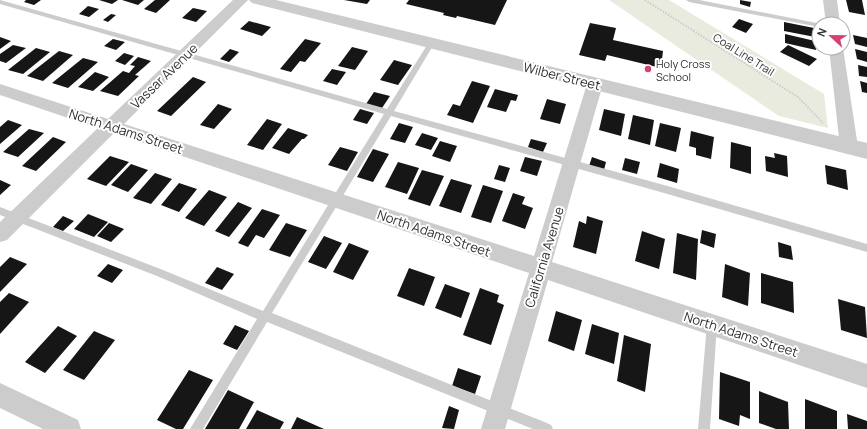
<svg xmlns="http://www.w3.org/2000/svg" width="867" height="429" viewBox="0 0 867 429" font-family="Manrope,sans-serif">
  <rect width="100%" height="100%" fill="#fff"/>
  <path fill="#e8ebde" d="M609,0H669L824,94L828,128L779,116Z"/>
  <path fill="#161616" d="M26,0H41L34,5L24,2Z
    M99,0H118L112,4Z
    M122,0H144L138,5Z
    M155,0H170L156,13L144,9Z
    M344,0H370L367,4Z
    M409,0H507L495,25L457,16L456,18L443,15L444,13L406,4Z
    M740,0L751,2L750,7L740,4Z
    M846,0H862L865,15L849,12Z
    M88,6L99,9L89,17L79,14Z
    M193,8L207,11L196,22L182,18Z
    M111,14L116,15L108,22L103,20Z
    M739,19L753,24L746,33L732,27Z
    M249,21L271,27L262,36L240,29Z
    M784,22L814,28L815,37L784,31Z
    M590,23L616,28L613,40L663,51L661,68L607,55L605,61L579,55Z
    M785,34L815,41L816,50L785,43Z
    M853,35L867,38V47L855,44Z
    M0,37L11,41L0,49Z
    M113,39L125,42L116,50L104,46Z
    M305,39L321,43L305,62L300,61L291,72L280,69Z
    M13,45L26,48L6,63L0,61V54Z
    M788,45L817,59L809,66L780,52Z
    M352,47L368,51L355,70L338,66Z
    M36,48L50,52L23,74L8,70Z
    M230,49L239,52L229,62L220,59Z
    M855,49L867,52V62L857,59Z
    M59,51L73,55L43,81L27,76Z
    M124,53L134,56L125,65L115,61Z
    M138,57L151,61L135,75L139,76L118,96L100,91L123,71L129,73L135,66L130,65Z
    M83,58L98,62L68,88L52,83Z
    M394,60L412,65L398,85L380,80Z
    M858,65L867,67V77L859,76Z
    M332,69L346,72L337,85L323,81Z
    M95,72L109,77L93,91L78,87Z
    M193,77L206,82L171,116L157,111Z
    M472,81L490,86L473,123L447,115L453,104L460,106Z
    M860,81L867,83V93L862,92Z
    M495,89L518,95L516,101L511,100L506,112L487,107Z
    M374,92L390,96L382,108L366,104Z
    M547,99L566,104L560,124L540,119Z
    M218,104L232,109L214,129L200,125Z
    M360,109L374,113L367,124L353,120Z
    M604,109L625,114L621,136L599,130Z
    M633,115L654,120L650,145L628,139Z
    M267,119L282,124L263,150L247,145Z
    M8,120L22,125L0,144V127Z
    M399,123L413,127L405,143L390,139Z
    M660,123L681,128L676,152L655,146Z
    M288,128L308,135L304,139H302L289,154L272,148Z
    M29,129L44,133L18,157L3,152Z
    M691,131L714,137L711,159L696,155V148L689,146Z
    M422,133L438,138L431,150L415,145Z
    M53,137L66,142L36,171L22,166Z
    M531,139L547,143L543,152L528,147Z
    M440,141L457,146L450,162L432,156Z
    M731,142L751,147V174L730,168Z
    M340,147L358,152L347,171L328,165Z
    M373,149L389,154L373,182L357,177Z
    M774,153L787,156L788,177L766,171L765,156L775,158Z
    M110,156L129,162L106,186L87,179Z
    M525,157L542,161L537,176L520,171Z
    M592,157L606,162L604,170L589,166Z
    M625,158L640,162L637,174L622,170Z
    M398,162L419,168L407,194L385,187Z
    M660,163L679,169L677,183L657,177Z
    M131,164L148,170L128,192L111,185Z
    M499,165L510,168L505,182L494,179Z
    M825,165L846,170L848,190L827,184Z
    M422,170L444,176L430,206L408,199Z
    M155,173L172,179L151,204L133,198Z
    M451,179L472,185L461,213L439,206Z
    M0,180L11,185L0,195Z
    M179,183L197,189L179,212L161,205Z
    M483,185L503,191L491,223L471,217Z
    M209,190L227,197L204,226L185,218Z
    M513,193L525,197L522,204L533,208L525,229L502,221Z
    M238,202L252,208L229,237L215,231Z
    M262,209L280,215L264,238L256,235L248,247L238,243Z
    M88,214L108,222L94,237L74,229Z
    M63,216L74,221L63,231L53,227Z
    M587,216L603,221L596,254L573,247L579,221L586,224Z
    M109,223L124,229L111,242L97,236Z
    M286,223L307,230L290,257L269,250Z
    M702,230L716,234L714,248L700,243Z
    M642,231L665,239L659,269L635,261Z
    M677,233L698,239L696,280L673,273Z
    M324,236L342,243L326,269L308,262Z
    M778,242L791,246L793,260L779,257Z
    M349,243L369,251L353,280L333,272Z
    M10,257L27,264L0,292V267Z
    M108,264L123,270L112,283L97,276Z
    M725,264L750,273L748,306L722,297Z
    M217,267L234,274L222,290L205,283Z
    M409,268L435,277L424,306L397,296Z
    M761,273L793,282L794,313L761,303Z
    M445,284L470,293L461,318L435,308Z
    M480,288L499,295L497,302L504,305L491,345L463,335Z
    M9,293L29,302L0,334V302Z
    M838,299L865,307L867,338L841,330Z
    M556,311L582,320L574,351L548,341Z
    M592,324L619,333L614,364L585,354Z
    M235,325L249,331L237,350L223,344Z
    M58,326L77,336L45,373L25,362Z
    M94,331L115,340L84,380L63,370Z
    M624,335L651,344L645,392L617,381Z
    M458,368L481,376L475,394L452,386Z
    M189,370L213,380L183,429H176L157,420Z
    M720,372L750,382V419L740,415L739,426L719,419Z
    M228,390L254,402L239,429H205Z
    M759,391L788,402L789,429H776L759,423Z
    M805,399L837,411V429H805Z
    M449,406L459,410L454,429L442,428Z
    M257,410L284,422L280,429H246Z
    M847,414L867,421V429H848Z
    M297,417L324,429H291Z"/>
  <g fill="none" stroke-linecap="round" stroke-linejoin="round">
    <path stroke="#ccc" stroke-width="2" stroke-dasharray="1.5 1.5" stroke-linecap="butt" d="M645,0L798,97L823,123"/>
    <path fill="#ccc" fill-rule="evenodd" d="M0,0L387,109L429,42H433L434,44L394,111L664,185L867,244V252L664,193L391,116L272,313L547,423L551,425L553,429H533L267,322L203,429H190L257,319L157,276L0,215V207L163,270L263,311L384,114L0,4Z
      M686,0H699L822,24H819V27L689,2Z
      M712,319L716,320L717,324L710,429H698L707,324L708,320Z"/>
    <path fill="#ccc" fill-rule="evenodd" d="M233,0H248L124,124L534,256L587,84L589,80L595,79L601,80L603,84L552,262L867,364V388L548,280L505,429H481L529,273L114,133L7,240L0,242V222L98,128L0,95V84L108,119Z
      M823,0H837L840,24H826Z
      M829,48H843L858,147L855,152L849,154L843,152L840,147Z
      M0,383L78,420L81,429H43L0,408Z"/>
    <path fill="#ccc" fill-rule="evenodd" d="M249,0H276L867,143V159L252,3Z"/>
  </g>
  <circle fill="#d44370" stroke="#fff" stroke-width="1.5" cx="648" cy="69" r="4"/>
  <g text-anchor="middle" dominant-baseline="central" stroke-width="4" stroke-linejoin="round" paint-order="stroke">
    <g font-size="11" fill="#2f2f2f" stroke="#fff">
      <text transform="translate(744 54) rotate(32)">Coal Line Trail</text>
    </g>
    <g font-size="11" fill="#2f2f2f" stroke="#fff" text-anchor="start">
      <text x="656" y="63">Holy Cross<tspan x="656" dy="13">School</tspan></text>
    </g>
    <g font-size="13" fill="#2f2f2f" stroke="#fff">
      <text transform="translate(164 76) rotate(-44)">Vassar Avenue</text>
      <text transform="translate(562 76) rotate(14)">Wilber Street</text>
      <text transform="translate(126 131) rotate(18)">North Adams Street</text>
      <text transform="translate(434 233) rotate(19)">North Adams Street</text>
      <text transform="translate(544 257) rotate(-73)">California Avenue</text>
      <text transform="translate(741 334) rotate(18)">North Adams Street</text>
    </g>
  </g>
  <g transform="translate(831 36) rotate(292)"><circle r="19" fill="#ffffff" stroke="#acacac"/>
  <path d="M0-3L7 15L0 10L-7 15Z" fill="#d44370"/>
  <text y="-6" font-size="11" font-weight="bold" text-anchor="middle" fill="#2f2f2f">N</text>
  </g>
</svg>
